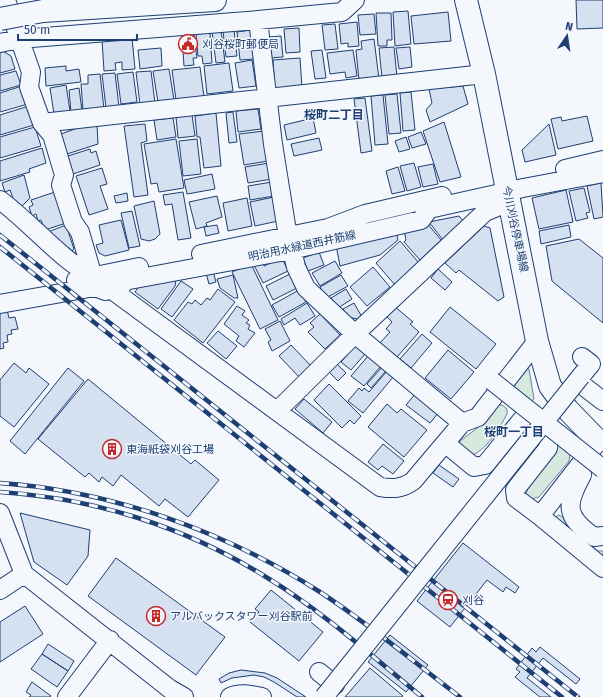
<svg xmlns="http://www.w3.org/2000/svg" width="603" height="697" viewBox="0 0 603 697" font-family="'Fira Sans','Noto Sans JP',sans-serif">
  <rect width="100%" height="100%" fill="#f4f7fb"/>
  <path fill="#d7e8df" stroke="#687fa3" d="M527,368L529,369L534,399L530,403L514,388L515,382L524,369Z
    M495,405H502L507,409V414C499,429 486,451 470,456L459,446L460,441L480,426Z
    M557,441L571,447L569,461L539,497L531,499L526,494L528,488L553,456V446Z
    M558,515L563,517C564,528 589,544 598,551H603V559L557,521L556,517Z"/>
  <path fill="#d5e0f0" stroke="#1d3f73" d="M576,0H603V28L577,29Z
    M408,11L411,44L395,46L393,12Z
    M448,12L451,41L414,44L411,16Z
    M376,13H391L392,40H387V46H378Z
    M374,14L376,34L360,35L358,15Z
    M357,22L359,46L348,47V43L341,44L339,24Z
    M335,24L338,49L325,50L322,25Z
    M299,28L300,52L286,53L284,29Z
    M234,30L237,56L226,57L223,31Z
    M251,30L254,59L240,60L237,32Z
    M221,31L225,62L216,63L212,32Z
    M210,33L212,63L203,64L202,56H198L196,34Z
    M194,35L197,58H193L194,65L184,66L182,36Z
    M281,36L283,57L270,58L268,37Z
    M132,38L135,69L122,70V62L115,63L116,70L104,71L102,40Z
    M374,39L379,79L359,81L356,50L362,49L361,41Z
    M394,47L397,77L382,78L379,48Z
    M410,47L412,67L399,69L396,48Z
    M161,48L162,66L140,69L138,50Z
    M322,50L326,78L315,79L311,51Z
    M353,50L357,76L346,78L345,72L330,74L327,53Z
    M0,51H3L11,56L15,69L0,73Z
    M300,58L302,88L275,90L273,60Z
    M252,60L256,86L239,88L235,63Z
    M229,63L233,91L207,94L204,66Z
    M66,66V71L79,69L81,82L46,86L45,68Z
    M200,67L204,97L176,100L172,70Z
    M169,69L174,100L158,102L153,71Z
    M16,71L21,85L0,91V75Z
    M151,71L155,103L140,105L136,72Z
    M133,72L137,102L121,104L117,74Z
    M115,73L119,107L106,108L102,74Z
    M100,74L104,109L83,111L81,84H88V75Z
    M66,85L70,111L54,114L50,88Z
    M22,86L28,104L0,112V93Z
    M463,86L468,104L430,122L426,110L432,103L429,89Z
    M79,88L82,111L71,112L69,90Z
    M411,92L415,130L403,131L400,93Z
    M397,94L401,133L389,134L385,95Z
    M383,95L388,144L375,145L371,96Z
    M365,98L372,151L361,153L354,99Z
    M29,106L34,125L0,135V115Z
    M258,109L261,129L238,132L236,111Z
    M233,112L237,142L229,143L226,113Z
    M216,113L221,166L204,168L200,137H197L195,116Z
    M192,115L195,136L178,138L176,117Z
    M587,116L593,141L558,149L551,119L561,117L562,121Z
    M173,118L176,137L157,140L154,120Z
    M313,118L316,133L287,140L284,125Z
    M444,122L461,177L440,182L423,131Z
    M145,124L147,141L141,143L148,195L134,197L124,126Z
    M549,124L556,155L525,162L522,150Z
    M97,125L98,144L67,154L61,134L80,127Z
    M35,127L41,146L0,158V137Z
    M264,131L268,161L244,165L239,134Z
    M421,132L426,144L412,148L408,137Z
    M406,137L410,149L399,152L395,141Z
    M319,138L322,150L294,156L291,144Z
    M176,139L184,188L159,192L157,183L151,184L144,144Z
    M197,139L201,174L183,176L179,141Z
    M42,148L46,163L29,169L30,172L0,181V161Z
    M90,149L91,153L96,151L100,165L73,174L68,156Z
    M269,163L272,179L248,183L245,167Z
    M414,163L421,187L407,191L400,166Z
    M433,164L438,184L423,187L418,167Z
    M398,167L405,191L392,194L386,171Z
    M102,168L107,184L100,186L108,209L89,215L76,176Z
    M212,174L215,189L187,194L184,180Z
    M24,175L30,198L21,207L14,201L10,190L5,192L2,183Z
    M272,182L274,196L250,200L248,186Z
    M601,183L603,217L594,219L587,186Z
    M584,188L590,212L586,213L588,218L576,221L569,191Z
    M566,190L573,222L539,229L532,198Z
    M55,192L66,223L45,230L41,220L38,221L36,214L32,216L29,207L33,205L31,200Z
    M183,192L191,238L178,240L172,204L165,205L163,195Z
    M127,193L128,201L116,203L114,196Z
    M217,196L222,217L206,223L207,226L196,229L189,202Z
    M274,197L278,221L255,226L250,202Z
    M247,198L252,226L228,231L223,203Z
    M154,201L160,234L155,239L149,241L141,239L134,206Z
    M132,211L140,246L129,248L121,213Z
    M459,216L463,221L443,240L429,222Z
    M121,220L129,250L105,256L99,253L96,245L103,243L99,225Z
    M427,223L441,240L420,260L404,242L406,240L404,229Z
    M66,225L74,249L69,253L48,232Z
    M217,225L219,233L206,236L204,227Z
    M569,225L571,237L541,244L539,231Z
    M484,226L490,228L504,297L498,301L459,270L456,273L445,263Z
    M396,231L398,240L380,255L340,266L336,245Z
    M579,239L603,258V323L552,281L546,246Z
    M400,241L419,263L395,285L376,263Z
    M319,252L324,265L308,271L303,258Z
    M282,258L288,271L263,283L254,265L262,261L264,266Z
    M335,261L342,273L320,286L312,273Z
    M251,264L278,320L260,329L232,272Z
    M373,267L390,287L367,306L350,287Z
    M438,269L452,282L445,290L431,278Z
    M213,271L216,282L209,284L206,273Z
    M290,274L297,288L273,300L266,286Z
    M233,275L238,298H234L220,288L217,279Z
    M341,275L348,286L326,298L320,287Z
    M176,280L175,286L158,309L135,292L140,285Z
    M181,281L193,289L172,317L161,309Z
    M218,289L235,302L203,343L174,320L188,302L192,304L195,300L201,305L207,298L210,300Z
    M346,289L352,299L338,308L331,298Z
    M299,290L306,302L279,317L272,305Z
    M307,303L315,316L300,325L295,318L284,325L281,319Z
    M354,303L362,317L357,319L348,317L343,309Z
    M237,306L245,311L242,315L249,320L246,323L250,325L248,329L255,333L244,347L236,341L239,336L224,324Z
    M394,306L413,322L410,324L419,332L397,357L380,343L390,332L386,329L392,322L386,316Z
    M450,307L496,344L476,369L430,332Z
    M7,310L9,318L15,317L18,329L11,330L12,334L7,335L8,342L3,343L4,348L0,349V311Z
    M320,314L340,335L325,349L308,332L314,327L310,323Z
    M280,321L290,341L272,351L268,342L271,340L265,329Z
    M218,331L237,346L226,359L207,343Z
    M422,334L432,343L411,368L400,359Z
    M291,345L311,366L299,377L279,356Z
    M355,346L365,354L351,370L341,362Z
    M448,350L474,372L451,399L425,378Z
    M368,356L381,366L364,386L351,376Z
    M14,363L26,373L29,368L49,384L14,427L0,416V380Z
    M337,364L346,373L338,381L329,372Z
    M382,367L386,371L371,388L367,384Z
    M68,368L84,381L25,454L10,441Z
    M387,371L394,376L363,413L348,401L359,388L362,391L364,388L369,392Z
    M88,379L191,464L195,460L219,480L188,517L165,499L159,506L121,475L113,486L102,477L99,482L89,473L85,477L38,439Z
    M329,384L361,416L354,424L350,420L342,428L314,400Z
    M416,393L439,412L430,423L406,405Z
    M304,399L332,422L323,433L295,409Z
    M387,404L397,413L401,409L427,430L404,457L368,427Z
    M383,444L404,461L393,474L382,466L378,470L368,462Z
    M439,465L459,479L453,487L433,473Z
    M20,513L90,530L88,556L67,585L34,562Z
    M463,543L519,587L515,593L506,587L503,592L487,580L450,627L417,601Z
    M116,558L225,637L196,675L88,596Z
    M271,590L323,632L299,661L250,622L259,612L255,609Z
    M25,606L43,634L0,662V622Z
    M390,635L428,665L406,692L368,662Z
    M48,644L74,661L68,671L42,654Z
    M540,647L580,679L576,684L543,658L527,678L551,697H540L515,677L520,672L516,669L532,648L536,652Z
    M42,654L68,671L57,687L31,669Z
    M370,668L403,696L402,697H345Z
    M241,670L265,673L277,678L306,697H297L274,682L264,677L254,675L232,678L221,683L219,679L229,673Z
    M32,682L51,696L50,697H29L31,695L26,692Z"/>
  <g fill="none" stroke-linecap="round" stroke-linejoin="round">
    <g stroke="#1d3f73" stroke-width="20">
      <path id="minor" d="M6,0L31,72L29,87L42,123L52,135L64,175L61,185L73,222L80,232L93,277
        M258,20L273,144L286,225L296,267L306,288L355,334L485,212L509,202
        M0,43L19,39L258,20L342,12L355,0
        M42,123L484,74
        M565,169L603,160
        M0,200C32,224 58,257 93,277
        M201,254L328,228L365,214L442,196
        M76,280L139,267
        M108,282L112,290L380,487C393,489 402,489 413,481L462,423L478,417L537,341
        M0,304L95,287L105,291L121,287L124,281L291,250L421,220L429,209L523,188L603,173
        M581,376L591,364L582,357
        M577,381L603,401
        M277,411L355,334L462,423
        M531,423L549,438L548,448L515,490L516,498L540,516
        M445,443L474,467L485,465L524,417
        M596,444L540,516L603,568
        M581,474L582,475C566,504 564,516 594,537L603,536
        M0,513L24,574L170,689L184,697
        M0,590L24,574
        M319,672L335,685
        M67,697L110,640
        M230,697C240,692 252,695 262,697"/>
    </g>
    <g stroke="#1d3f73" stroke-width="24">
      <path id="major" d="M466,0L484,74L537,341L550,386L567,409L598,441
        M43,11L215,0"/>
    </g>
    <use href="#minor" stroke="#f4f7fb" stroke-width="18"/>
    <use href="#major" stroke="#f4f7fb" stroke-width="22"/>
    <g stroke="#1d3f73" stroke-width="4.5">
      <path id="rail" d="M0,235L578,697
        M0,247L562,697
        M0,483C113,491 224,531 320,592C369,624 414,662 460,697
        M0,492C94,498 186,527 266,577C322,611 372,656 422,697"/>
    </g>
    <use href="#rail" stroke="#f4f7fb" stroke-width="3" stroke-dasharray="9" stroke-linecap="butt"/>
    <g stroke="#1d3f73" stroke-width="20" stroke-linecap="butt">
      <path id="minor-bridge" d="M492,381L603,469
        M324,697L581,376"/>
    </g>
    <g stroke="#1d3f73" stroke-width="24" stroke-linecap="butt">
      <path id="major-bridge" d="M0,19L43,11"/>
    </g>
    <use href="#minor-bridge" stroke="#f4f7fb" stroke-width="18"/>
    <use href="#major-bridge" stroke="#f4f7fb" stroke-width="22"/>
  </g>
  <defs>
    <g id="civic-ring" transform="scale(1)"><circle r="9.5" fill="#f4f7fb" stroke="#c62828" stroke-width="1.5"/><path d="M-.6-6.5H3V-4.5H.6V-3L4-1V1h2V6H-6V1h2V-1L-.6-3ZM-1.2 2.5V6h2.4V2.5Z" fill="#c62828"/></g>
    <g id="building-ring" transform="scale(1)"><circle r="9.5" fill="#f4f7fb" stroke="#c62828" stroke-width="1.5"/><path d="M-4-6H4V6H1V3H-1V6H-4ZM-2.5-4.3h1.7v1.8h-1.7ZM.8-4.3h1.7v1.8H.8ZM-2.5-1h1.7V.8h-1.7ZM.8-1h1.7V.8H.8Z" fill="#c62828"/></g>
    <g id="station-ring" transform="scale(1)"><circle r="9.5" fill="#f4f7fb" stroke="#c62828" stroke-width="1.5"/><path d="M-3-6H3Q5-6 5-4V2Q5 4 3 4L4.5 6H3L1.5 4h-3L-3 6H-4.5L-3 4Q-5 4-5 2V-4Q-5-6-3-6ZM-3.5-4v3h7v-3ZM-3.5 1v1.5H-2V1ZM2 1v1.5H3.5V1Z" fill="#c62828"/></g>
  </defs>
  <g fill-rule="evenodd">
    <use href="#civic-ring" x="188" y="44"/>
    <use href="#building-ring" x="112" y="449"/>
    <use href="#station-ring" x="448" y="600"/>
    <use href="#building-ring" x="156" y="616"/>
  </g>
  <g text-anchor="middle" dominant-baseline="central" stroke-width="3" stroke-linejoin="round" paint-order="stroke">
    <g font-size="11" fill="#1d3f73" stroke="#f4f7fb" text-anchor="start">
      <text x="202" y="44">刈谷桜町郵便局</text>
      <text x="126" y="449">東海紙袋刈谷工場</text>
      <text x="462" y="600">刈谷</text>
      <text x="170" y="616">アルバックスタワー刈谷駅前</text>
    </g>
    <g font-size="11" fill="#1d3f73" stroke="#f4f7fb">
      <text transform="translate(515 229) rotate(78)">今川刈谷停車場線</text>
      <text transform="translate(302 246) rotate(-12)">明治用水緑道西井筋線</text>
    </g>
    <g font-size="12" font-weight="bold" fill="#1d3f73" stroke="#f4f7fb">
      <text x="334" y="115">桜町二丁目</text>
      <text x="514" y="432">桜町一丁目</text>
    </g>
  </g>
  <g transform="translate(567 36) rotate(13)" stroke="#f4f7fb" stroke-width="3" paint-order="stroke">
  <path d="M0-3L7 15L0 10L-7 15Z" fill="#1d3f73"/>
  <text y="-6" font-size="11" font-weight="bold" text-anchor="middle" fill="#1d3f73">N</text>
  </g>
  <path d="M18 34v6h119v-6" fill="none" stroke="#1d3f73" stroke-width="2"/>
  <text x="24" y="34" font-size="12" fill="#1d3f73" stroke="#f4f7fb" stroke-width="3" paint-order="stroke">50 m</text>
</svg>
